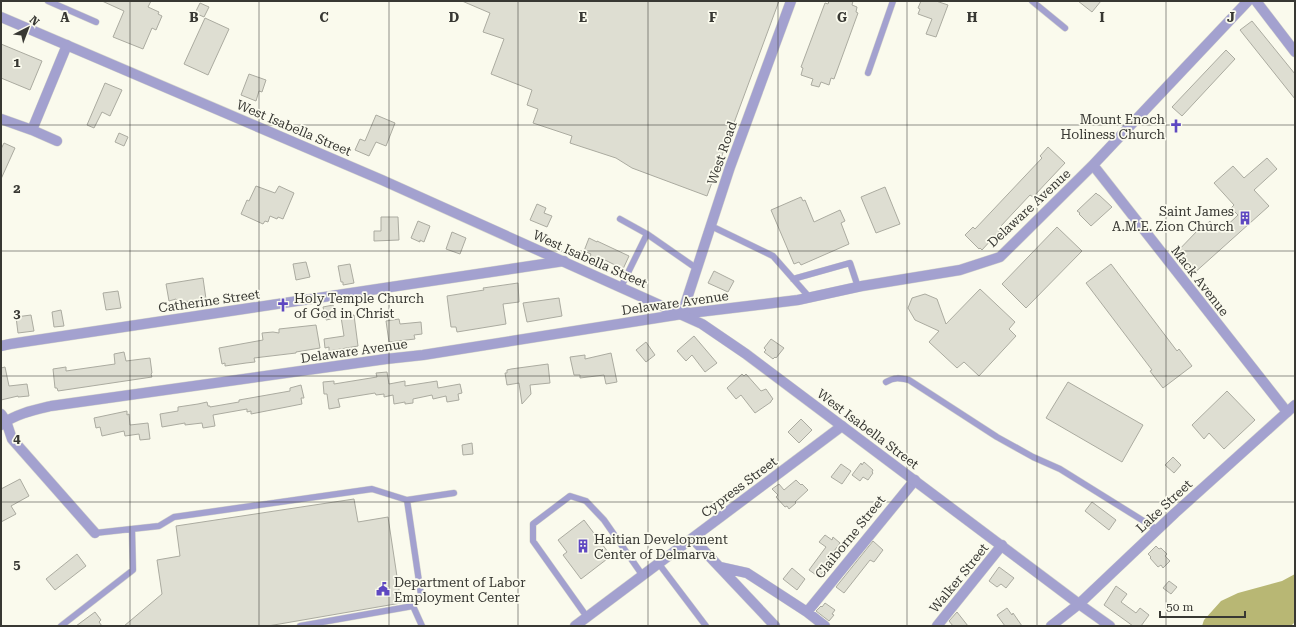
<svg xmlns="http://www.w3.org/2000/svg" width="1296" height="627" viewBox="0 0 1296 627" font-family="'Roboto Serif',serif">
  <rect width="100%" height="100%" fill="#fafaed"/>
  <path fill="#b8b774" d="M1295,574V622L1291,626H1202L1204,620L1221,601L1238,593L1282,581Z"/>
  <path fill="#deded2" stroke="#ababa0" d="M102,1H151L148,7L159,12L158,14L162,16L156,30L152,28L143,49L113,37L124,11Z
    M462,1H779L707,196L632,168L616,158L570,143L572,136L533,123L538,109L527,105L532,90L491,74L504,39L483,32L490,13Z
    M829,1H853L852,5L857,7L856,12L858,13L834,79L831,78L829,85L821,82L819,87L811,85L813,79L801,75L803,68L801,67L825,3L828,4Z
    M921,1H936L948,5L936,37L926,34L932,19L918,14L920,9L918,8Z
    M1078,1H1101L1092,12Z
    M200,3L209,7L204,17L195,13Z
    M205,18L229,29L208,75L184,64Z
    M1252,21L1295,74V99L1240,30Z
    M1,44L42,61L30,90L1,78Z
    M1226,50L1235,59L1182,116L1172,107Z
    M249,74L266,80L262,92L259,91L256,101L241,95Z
    M105,83L122,90L110,116L102,112L94,128L87,125Z
    M376,115L395,123L386,146L376,142L369,156L355,150L360,139L365,141Z
    M119,133L128,137L124,146L115,142Z
    M4,143L15,148L1,179V149Z
    M1048,147L1065,163L1033,197L1030,195L1000,227L1002,228L982,250L980,248L979,249L965,235L973,227L975,229L1042,158L1040,156Z
    M1267,158L1277,169L1254,190L1269,206L1192,275L1174,255L1198,230L1199,231L1210,221L1220,232L1238,215L1231,208L1234,205L1214,183L1233,166L1244,178Z
    M256,186L275,193L279,186L294,193L283,219L278,217L277,219L270,216L268,222L265,221L263,224L241,214L247,200L249,201Z
    M885,187L900,224L876,233L861,197Z
    M1096,193L1098,195H1099L1112,207L1091,226L1079,214L1080,213L1077,211Z
    M801,197L803,201L805,200L814,222L840,210L845,221L841,223L849,244L801,265L799,262L794,264L771,210Z
    M537,204L546,208L544,213L552,216L547,227L530,220Z
    M381,217H398L399,240L374,241V231H381Z
    M418,221L430,226L424,242L420,240V242L411,238Z
    M1057,227L1082,251L1026,308L1002,284Z
    M452,232L466,238L460,254L446,249Z
    M589,238L597,242V241L629,256L623,269L599,257L597,262L589,258L591,254L584,251Z
    M306,262L310,277L296,280L293,264Z
    M350,264L354,283L343,285V282H341L338,266Z
    M1111,264L1177,351L1179,349L1192,366L1163,388L1150,371L1152,370L1086,283Z
    M714,271L734,281L728,292L708,283Z
    M203,278L206,299L177,303L176,299L169,301L166,284Z
    M518,283L519,302L503,304L506,324L457,332L456,327H451L447,296L484,290L483,288Z
    M980,289L1015,322L1009,329L1016,336L979,376L964,362L957,368L929,342L939,331L915,320L908,308L912,298L925,294L937,299L946,324Z
    M118,291L121,308L106,310L103,293Z
    M559,298L562,316L527,322L523,303Z
    M333,305L336,318L326,320L323,307Z
    M61,310L64,326L54,327L52,312Z
    M31,315L34,331L18,333L16,317Z
    M354,315L358,346L329,351V347L325,348L324,339L344,336L341,317Z
    M399,319L400,324L421,322L422,334L414,335L415,339L389,342L386,321Z
    M316,325L320,348L296,352V353L254,358L255,362L246,363L225,366V363L222,364L219,348L263,340L262,333L273,332L279,333V329Z
    M694,336L717,363L705,372L692,355L686,361L677,351Z
    M771,339L784,348L776,358L775,357L773,359L764,352L766,350L764,348Z
    M646,342L655,355L646,362L636,350Z
    M124,352L126,361L150,358L152,373L151,374L152,377L58,391L57,388H55L53,369L66,367V371L115,364L114,354Z
    M611,353L617,382L606,384L604,375L580,378V375H574L570,357L585,355V359Z
    M548,364L550,383L530,385L531,394L522,404L519,383L507,385L505,373H507V370L511,369Z
    M5,367L9,386L27,384L29,396L18,397V396L1,400V368Z
    M387,372L389,384L405,381V386L437,381L438,388L460,384L462,393L458,394L459,400L447,402L446,396L433,399L432,395L413,399V403L405,404V402L394,404L393,395L384,397V394L376,395L375,393L338,399L340,407L329,409L327,394H324L323,382L334,381V384L377,377L376,373Z
    M742,374L744,376L746,374L761,391L766,389L773,399L771,401V402L755,413L741,395L736,399L727,388Z
    M1068,382L1143,425L1122,462L1046,418Z
    M301,385L304,398H301L302,404L251,414V411L247,412V409L213,415L215,426L203,428L202,423L185,425V423L162,427L160,414L178,411V407L198,404L207,402L208,406H210V407L239,402V400L290,391V388Z
    M1227,391L1255,420L1224,449L1209,433L1204,439L1192,425Z
    M127,411V415L129,414L130,425L148,423L150,439L140,440L139,434L125,436L124,431L102,436L100,427L96,428L94,418Z
    M801,419L812,430L799,443L788,432Z
    M472,443L473,454L463,455L462,445Z
    M1173,457L1181,465L1174,473L1165,465Z
    M864,462L873,470L872,472L873,473L868,480L863,477L860,481L852,475L861,463L862,465Z
    M841,464L851,471L842,484L831,477Z
    M20,479L29,496L11,506L16,514L1,522V489Z
    M796,480L801,485L802,484L808,490L795,502L796,503L789,509L787,506L785,507L776,497L778,495L772,489L779,484L784,490Z
    M354,499L358,522L388,517L401,603L268,626H124L162,594L157,560L180,556L176,526Z
    M1092,502L1116,520L1109,530L1085,511Z
    M584,520L611,556L581,579L563,555L567,552L558,540Z
    M825,535L832,540L833,537L840,543L826,562L829,564L819,577L809,570L826,547L819,542Z
    M873,541L883,550L874,562L870,560L844,593L836,587Z
    M1156,546L1159,549L1161,548L1167,554L1165,556L1170,561L1163,568L1161,565L1158,567L1150,558L1151,557L1148,554Z
    M77,554L86,566L55,590L46,579Z
    M999,567L1014,578L1006,588L1001,584L997,587L989,581Z
    M792,568L805,579L797,590L783,579Z
    M1169,581L1177,587L1171,594L1163,588Z
    M1116,586L1127,594L1121,602L1136,613L1140,608L1149,615L1141,626H1133L1104,605Z
    M825,603L835,610L832,614L834,615L829,621L816,611L821,606L822,607Z
    M1007,608L1012,615L1013,613L1022,626H1005L997,615Z
    M95,612L101,620L99,622L102,626H76Z
    M957,612L968,626H953L949,621Z"/>
  <g fill="none" stroke-linecap="round" stroke-linejoin="round">
    <g stroke="#d7d7cc" stroke-width="7">
      <path id="service" d="M48,1L96,22
        M1032,1L1065,28
        M868,73L893,1
        M620,219L647,234L696,268
        M711,226L773,256L810,298
        M793,279L850,263L858,287
        M621,287L647,234
        M886,382C894,377 900,378 909,380L997,437L1033,457L1060,469L1158,530
        M407,500L421,595L413,606
        M95,533L159,526L174,517L372,489L407,500L454,493
        M659,564L706,626
        M587,617L533,541V524L570,496L586,501L604,520L643,576
        M61,626L133,570L132,529
        M300,626L413,606L422,626"/>
    </g>
    <g stroke="#d7d7cc" stroke-width="11">
      <path id="minor" d="M1256,1L1295,52
        M1,119L32,130L57,141
        M32,130L67,45
        M1093,165L1287,412
        M682,314L730,167L791,1
        M1,346L10,344L564,261
        M1,414L6,421L12,439L95,533
        M1,425C15,414 34,410 51,406L386,359L423,355L682,314L798,300L862,286L960,270L1000,257L1093,165L1248,1
        M693,539L775,626
        M720,567L747,573L807,612L825,626
        M807,612L915,480
        M575,626L842,426
        M937,626L1002,545"/>
    </g>
    <g stroke="#d7d7cc" stroke-width="11">
      <path id="tertiary" d="M1,17L382,180L702,324L746,354L1079,604L1110,626
        M1051,626L1079,604L1175,513L1295,405"/>
    </g>
    <use href="#service" stroke="#a3a1cf" stroke-width="6"/>
    <use href="#minor" stroke="#a3a1cf" stroke-width="10"/>
    <use href="#tertiary" stroke="#a3a1cf" stroke-width="10"/>
  </g>
  <path fill="none" stroke="#383833" stroke-width="1" stroke-opacity="0.55" d="M130,1V626M259,1V626M389,1V626M518,1V626M648,1V626M778,1V626M907,1V626M1037,1V626M1166,1V626M1,125H1295M1,251H1295M1,376H1295M1,502H1295"/>
  <defs>
    <g id="church-bare" transform="scale(1.08)"><path d="M-1.2-6h2.4v3.5h3.3v2.4h-3.3V6h-2.4V-.1h-3.3v-2.4h3.3Z" fill="#5e48c1" stroke="#fafaed" stroke-width="2.5" paint-order="stroke"/></g>
    <g id="building-bare" transform="scale(1.08)"><path d="M-4-6H4V6H1V3H-1V6H-4ZM-2.5-4.3h1.7v1.8h-1.7ZM.8-4.3h1.7v1.8H.8ZM-2.5-1h1.7V.8h-1.7ZM.8-1h1.7V.8H.8Z" fill="#5e48c1" stroke="#fafaed" stroke-width="2.5" paint-order="stroke"/></g>
    <g id="civic-bare" transform="scale(1.08)"><path d="M-.6-6.5H3V-4.5H.6V-3L4-1V1h2V6H-6V1h2V-1L-.6-3ZM-1.2 2.5V6h2.4V2.5Z" fill="#5e48c1" stroke="#fafaed" stroke-width="2.5" paint-order="stroke"/></g>
  </defs>
  <g fill-rule="evenodd">
    <use href="#church-bare" x="1176" y="126"/>
    <use href="#building-bare" x="1245" y="218"/>
    <use href="#church-bare" x="283" y="305"/>
    <use href="#building-bare" x="583" y="546"/>
    <use href="#civic-bare" x="383" y="589"/>
  </g>
  <g text-anchor="middle" dominant-baseline="central" stroke-width="3.5" stroke-linejoin="round" paint-order="stroke">
    <g font-size="13" fill="#383833" stroke="#fafaed" text-anchor="start">
      <text x="1165" y="119" text-anchor="end">Mount Enoch<tspan x="1165" dy="15">Holiness Church</tspan></text>
      <text x="1234" y="211" text-anchor="end">Saint James<tspan x="1234" dy="15">A.M.E. Zion Church</tspan></text>
      <text x="294" y="298">Holy Temple Church<tspan x="294" dy="15">of God in Christ</tspan></text>
      <text x="594" y="539">Haitian Development<tspan x="594" dy="15">Center of Delmarva</tspan></text>
      <text x="394" y="582">Department of Labor<tspan x="394" dy="15">Employment Center</tspan></text>
    </g>
    <g font-size="13" fill="#383833" stroke="#fafaed">
      <text transform="translate(294 128) rotate(23)">West Isabella Street</text>
      <text transform="translate(722 153) rotate(-71)">West Road</text>
      <text transform="translate(1029 208) rotate(-43)">Delaware Avenue</text>
      <text transform="translate(590 259) rotate(24)">West Isabella Street</text>
      <text transform="translate(1200 281) rotate(52)">Mack Avenue</text>
      <text transform="translate(209 301) rotate(-8)">Catherine Street</text>
      <text transform="translate(675 303) rotate(-8)">Delaware Avenue</text>
      <text transform="translate(354 351) rotate(-8)">Delaware Avenue</text>
      <text transform="translate(868 429) rotate(37)">West Isabella Street</text>
      <text transform="translate(739 487) rotate(-37)">Cypress Street</text>
      <text transform="translate(1164 506) rotate(-43)">Lake Street</text>
      <text transform="translate(850 537) rotate(-51)">Claiborne Street</text>
      <text transform="translate(959 578) rotate(-51)">Walker Street</text>
    </g>
  </g>
  <g font-size="13" text-anchor="middle" font-weight="bold" fill="#383833" stroke="#fafaed" stroke-width="3.5" stroke-linejoin="round" paint-order="stroke">
    <text x="65" y="22">A</text>
    <text x="194" y="22">B</text>
    <text x="324" y="22">C</text>
    <text x="454" y="22">D</text>
    <text x="583" y="22">E</text>
    <text x="713" y="22">F</text>
    <text x="842" y="22">G</text>
    <text x="972" y="22">H</text>
    <text x="1102" y="22">I</text>
    <text x="1231" y="22">J</text>
    <text x="17" y="67">1</text>
    <text x="17" y="193">2</text>
    <text x="17" y="318">3</text>
    <text x="17" y="443">4</text>
    <text x="17" y="569">5</text>
  </g>
  <rect width="1296" height="627" fill="none" stroke="#383833" stroke-width="4"/>
  <g transform="translate(28 28) rotate(42)" stroke="#fafaed" stroke-width="3" paint-order="stroke">
  <path d="M0-3L7 15L0 10L-7 15Z" fill="#383833"/>
  <text y="-6" font-size="11" font-weight="bold" text-anchor="middle" fill="#383833">N</text>
  </g>
  <path d="M1160 611v6h85v-6" fill="none" stroke="#383833" stroke-width="2"/>
  <text x="1166" y="611" font-size="12" fill="#383833" stroke="#fafaed" stroke-width="3" paint-order="stroke">50 m</text>
</svg>
